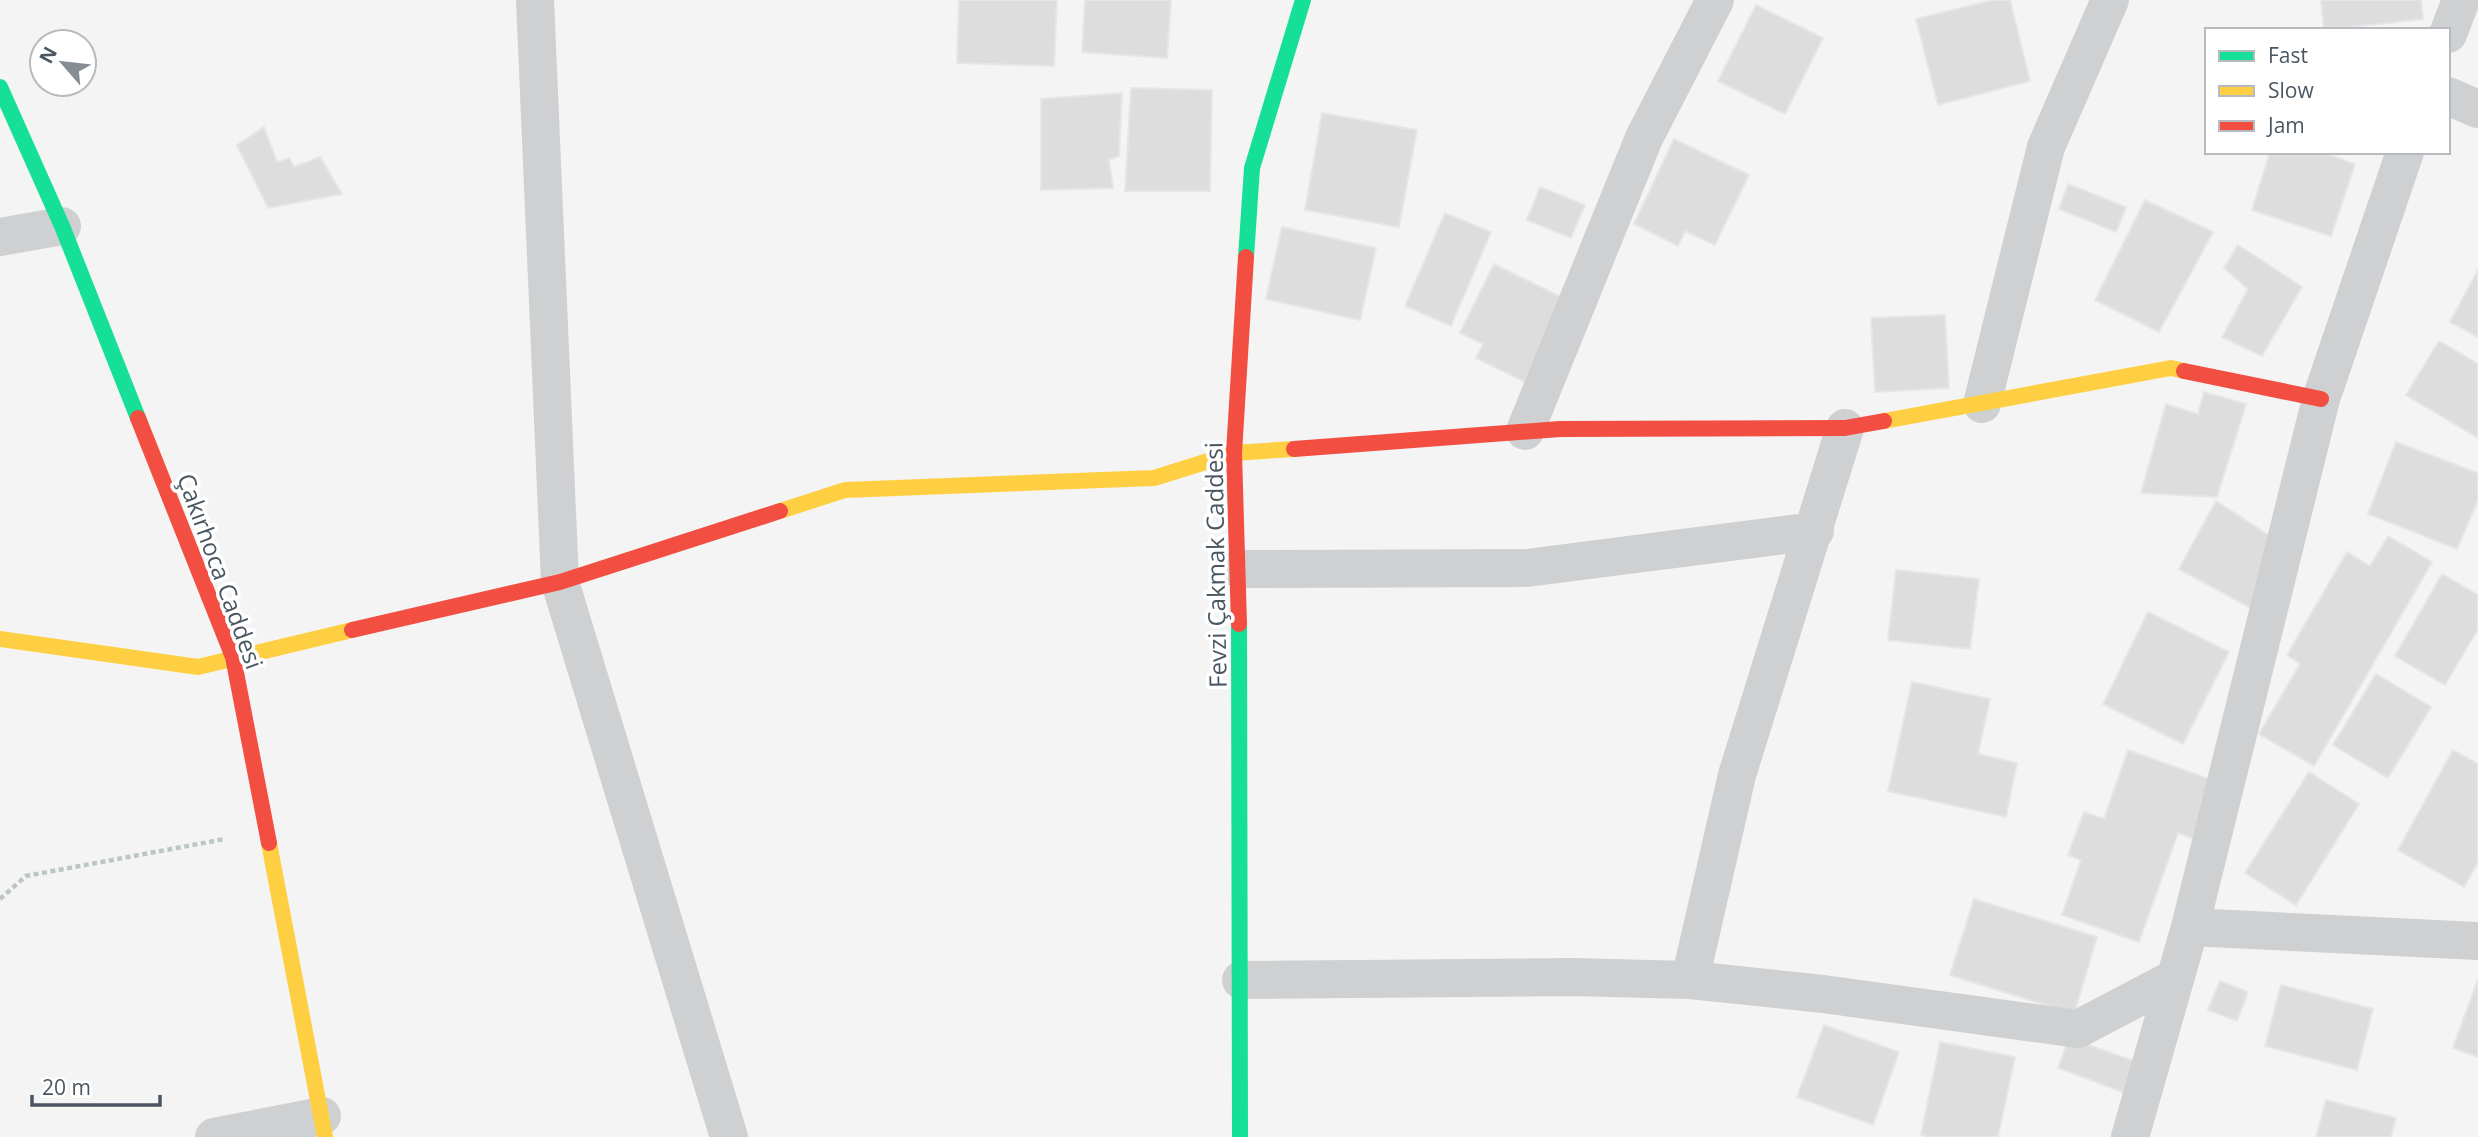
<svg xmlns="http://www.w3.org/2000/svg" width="2478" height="1137" viewBox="0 0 2478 1137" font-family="'Open Sans',sans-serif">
  <rect width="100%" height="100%" fill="#f4f4f4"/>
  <path fill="#ddddde" stroke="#e5e6e7" stroke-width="2" d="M959,0H1057L1054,66L957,63Z
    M1085,0H1171L1167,58L1082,52Z
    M1993,0H2010L2030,81L1938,105L1916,19Z
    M2321,0H2421L2423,19L2324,30Z
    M1756,5L1823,38L1785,114L1718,81Z
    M1131,88L1212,90L1210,191H1125Z
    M1122,93L1119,156L1109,160L1113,188L1041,190V99Z
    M1322,113L1417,130L1399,227L1305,210Z
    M264,127L277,162L289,158L294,167L320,157L342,194L268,208L237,145Z
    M1674,139L1749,175L1715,245L1685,231L1678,246L1634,224Z
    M2270,152H2321L2355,164L2331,236L2252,210Z
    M2068,184L2126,207L2116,232L2059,209Z
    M1540,187L1585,205L1571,238L1527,220Z
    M2145,200L2213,232L2159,332L2095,300Z
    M1445,213L1491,232L1451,326L1405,306Z
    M1282,227L1376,248L1360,320L1266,299Z
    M2238,245L2302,287L2262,356L2222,337L2248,289L2224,268Z
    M1494,264L1565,299L1525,382L1476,358L1483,344L1460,333Z
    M2478,270V337L2450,322Z
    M1945,315L1949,388L1875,392L1871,318Z
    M2439,341L2478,364V438L2406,395Z
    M2204,392L2246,404L2217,497L2141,493L2166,404L2198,414Z
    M2396,442L2478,473V500L2457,549L2368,514Z
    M2216,501L2279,542L2256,611L2179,569Z
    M2388,536L2432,562L2314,766L2259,734L2300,664L2287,655L2347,552L2370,566Z
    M1896,570L1979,579L1970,649L1888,640Z
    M2442,574L2478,595V629L2445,685L2395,656Z
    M2148,612L2229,652L2183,744L2103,704Z
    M2376,674L2431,707L2388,778L2333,745Z
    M1912,682L1990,699L1978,754L2017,763L2006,817L1888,791Z
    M2128,750L2223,784L2202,842L2178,833L2139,942L2062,915L2081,860L2068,855L2084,812L2104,819Z
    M2453,750L2478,764V862L2464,887L2398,850Z
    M2309,772L2359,804L2296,905L2245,873Z
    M1974,899L2097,937L2074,1014L1950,975Z
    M2478,979V1057L2453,1048Z
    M2220,981L2248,992L2237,1021L2208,1010Z
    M2281,985L2373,1009L2357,1070L2265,1046Z
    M1824,1025L1899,1052L1873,1125L1797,1097Z
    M2069,1038L2137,1062L2125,1093L2058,1068Z
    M1940,1042L2015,1057L1998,1137H1930L1921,1135Z
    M2326,1100L2396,1118L2391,1137H2316Z"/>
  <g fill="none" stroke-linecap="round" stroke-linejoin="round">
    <path stroke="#bcc7c4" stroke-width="4.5" stroke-dasharray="5 3.5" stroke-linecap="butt" d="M0,899L26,876L225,839"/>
    <path stroke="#ced0d2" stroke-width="38" d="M535,0L560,582L729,1137
      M2448,34L2461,0
      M2448,96L2478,109
      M0,237L62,226
      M1982,404L2046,147L2110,0
      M1525,431L1644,138L1715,0
      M1239,569L1527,568L1815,531
      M2190,927L2478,941
      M1241,980L1571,977L1690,980L1823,994L2078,1029L2175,978
      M1690,980L1737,775L1845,428
      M214,1137L322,1116
      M2130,1137L2190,927L2321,399L2405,152"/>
    <path stroke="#16e098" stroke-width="16" d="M0,87L62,226L138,418
      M1246,257L1252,168L1303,0
      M1239,624L1240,1137"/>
    <path stroke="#ffcf43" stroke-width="16" d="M1884,421L2171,368L2184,371
      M780,511L845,490L1154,478L1234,453L1294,449
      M0,639L198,667L352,630
      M269,843L325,1137"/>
    <path stroke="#f24e42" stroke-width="16" d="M2184,371L2321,399
      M138,418L233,657L269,843
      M1294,449L1560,429L1845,428L1884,421
      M1239,624L1234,453L1246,257
      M352,630L560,582L780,511"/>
  </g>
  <g text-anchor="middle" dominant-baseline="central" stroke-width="7" stroke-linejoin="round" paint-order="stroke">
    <g font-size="24" fill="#4a5661" stroke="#fff">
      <text transform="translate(1215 565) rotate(-91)">Fevzi Çakmak Caddesi</text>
      <text transform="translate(221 571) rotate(70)">Çakırhoca Caddesi</text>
    </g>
  </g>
  <rect x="2205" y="28" width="245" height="126" fill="#ffffff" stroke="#b7bbc0" stroke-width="2"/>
  <rect x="2219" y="51" width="35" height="10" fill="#16e098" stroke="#b7bbc0" stroke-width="2"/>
  <text x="2268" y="63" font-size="21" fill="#4a5661">Fast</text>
  <rect x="2219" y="86" width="35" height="10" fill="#ffcf43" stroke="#b7bbc0" stroke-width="2"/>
  <text x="2268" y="98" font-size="21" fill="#4a5661">Slow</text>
  <rect x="2219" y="121" width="35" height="10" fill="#f24e42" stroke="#b7bbc0" stroke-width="2"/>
  <text x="2268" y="133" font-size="21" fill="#4a5661">Jam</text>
  <g transform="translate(63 63) rotate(298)"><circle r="33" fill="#ffffff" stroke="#b7bbc0" stroke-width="2"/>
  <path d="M0-5L12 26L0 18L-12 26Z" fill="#868d94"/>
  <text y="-10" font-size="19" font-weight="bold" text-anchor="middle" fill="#4a5661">N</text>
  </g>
  <path d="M32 1095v10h128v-10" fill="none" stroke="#4a5661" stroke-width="3.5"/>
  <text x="42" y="1095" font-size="21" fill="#4a5661" stroke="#ffffff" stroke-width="5" paint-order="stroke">20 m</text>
</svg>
